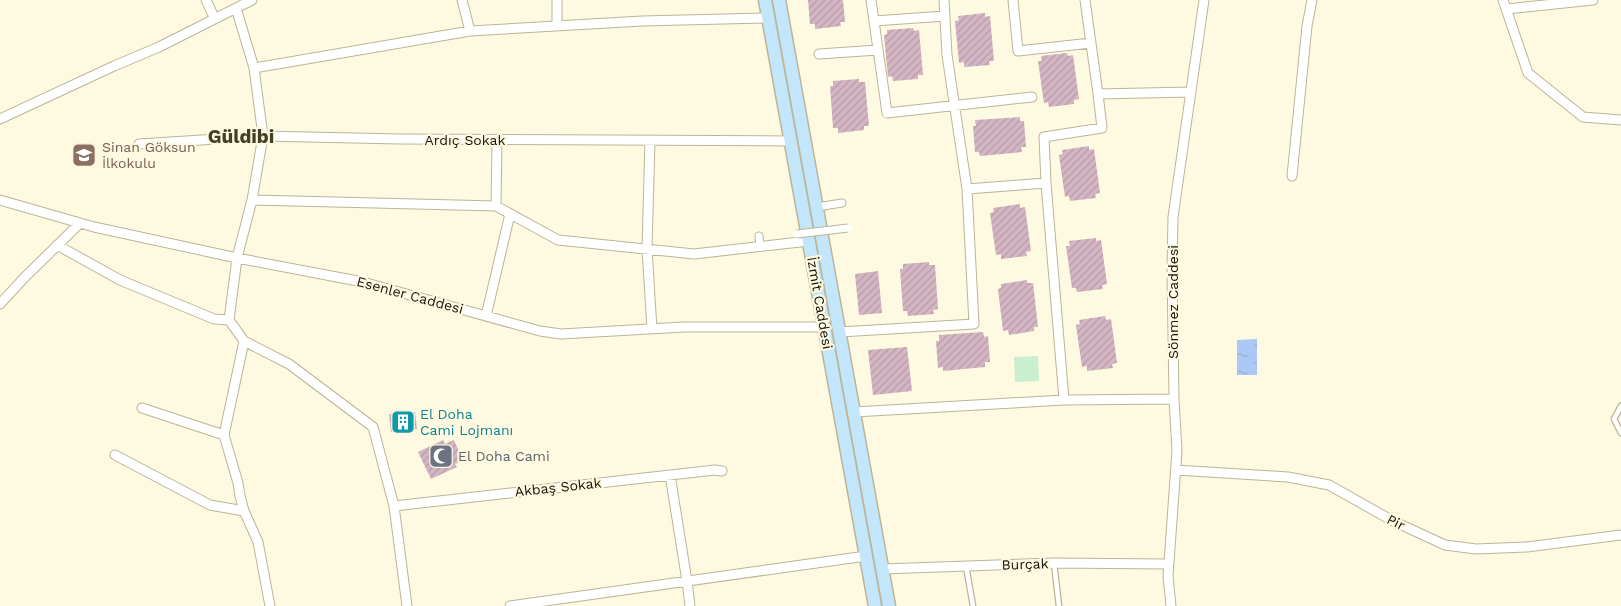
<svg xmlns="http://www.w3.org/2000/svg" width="1621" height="606" viewBox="0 0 1621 606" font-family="'Work Sans',sans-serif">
  <defs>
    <pattern id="water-ripples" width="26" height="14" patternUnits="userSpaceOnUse" patternTransform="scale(1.25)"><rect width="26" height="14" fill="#adc8f6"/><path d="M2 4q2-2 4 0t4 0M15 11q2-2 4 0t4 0" fill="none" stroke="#94abd1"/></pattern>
    <pattern id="building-hatch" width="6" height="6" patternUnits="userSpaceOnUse" patternTransform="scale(1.25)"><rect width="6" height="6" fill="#d4b5c3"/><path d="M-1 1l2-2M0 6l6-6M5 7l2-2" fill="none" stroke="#b59ba6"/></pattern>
  </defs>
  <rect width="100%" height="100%" fill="#fef9e1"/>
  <path fill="#c9efd0" d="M1038,356L1039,381L1015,382L1014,357Z"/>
  <path fill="url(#water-ripples)" d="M1257,339V375H1237V340Z"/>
  <path fill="url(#building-hatch)" d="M808,0H843L845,22H840L841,26L815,29V24H810Z
    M985,13V17L990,16L994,61H989L990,65L964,67V62L959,63L955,21L959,20L958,16Z
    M913,28L914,31L919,30L923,75H918V79L893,81L892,76L888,77L884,35L887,34V30Z
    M1067,53L1068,56L1073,55L1079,99L1074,100V104L1049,107L1048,102L1044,103L1038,61H1042L1041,56Z
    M859,79V82H865L869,126H864V130L838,133V128H833L830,86H833V81Z
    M1020,117V121H1024L1026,147H1021L1022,152L980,156L979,152H975L973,126H976L975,120Z
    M1089,146V150L1094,149L1100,193L1095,194L1096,198L1070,201L1069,196L1065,197L1059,155L1063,154L1062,150Z
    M1020,204V208L1025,207L1031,251L1026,252L1027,256L1001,259V254L996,255L990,213L994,212L993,208Z
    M1096,238V241L1101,240L1107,284L1102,285L1103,289L1077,292L1076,288H1072L1066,246H1070L1069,241Z
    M929,262V265H935L938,309L933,310L934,314L908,316L907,311H903L900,269H903V264Z
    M878,271L882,313L859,315L855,274Z
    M1027,280V283H1033L1038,327H1034V331L1009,335L1008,330L1003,331L998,289L1001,288V284Z
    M1105,316L1106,320L1111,319L1117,363L1112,364L1113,368L1087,371V366L1082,367L1076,325L1080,324L1079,320Z
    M983,332L984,337L988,336L990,362H985V367L943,371V367L938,368L936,341H939V335Z
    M907,347L912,391L873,395L868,350Z
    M415,412L417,429L391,432L389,414Z
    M443,440L445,444L454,440L463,461L455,464L457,467L431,479L418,452Z"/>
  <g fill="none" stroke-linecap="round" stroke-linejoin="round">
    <g stroke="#bbb598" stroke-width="7">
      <path id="service" d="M1621,406L1614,419L1621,433
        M1054,563L1059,606
        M966,566L973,606"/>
    </g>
    <g stroke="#bbb598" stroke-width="9">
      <path id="pedestrian" d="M817,207L842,203
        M759,236L760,247"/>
    </g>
    <g stroke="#bbb598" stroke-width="11">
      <path id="minor" d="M206,0L215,19
        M462,0L470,31
        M557,0V26
        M871,0L887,113L1032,97
        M1013,0L1018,51L1091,43
        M1085,0L1098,94L1190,92
        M1503,0L1528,73L1583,117L1621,120
        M236,8L254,68L263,136L252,200L237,258L229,320L244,341L289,364L373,427L394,506L407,606
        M1506,9L1593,0
        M874,21L945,16
        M819,54L878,50
        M254,68L470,31L642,21L769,18
        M0,119L114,66L159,47L252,0
        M650,140L647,249L652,329
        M139,144L263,136L400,139L791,141
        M1292,176L1307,26L1312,0
        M1046,183L1044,137L1102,128L1098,94
        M967,189L1046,183L1064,400
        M0,200L94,227L237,258L363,282L540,331L561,334L684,327H825
        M252,200L496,206L558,240L694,254L809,241
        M496,206L497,140
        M57,245L120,280L214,319L229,320
        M0,304L24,278L80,223
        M486,316L510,214
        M840,332L974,324L967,189L947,55L944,0
        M244,341L224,435L238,483L240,496L244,511L258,542L270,606
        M142,408L224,435
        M854,412L1064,400L1174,399
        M115,455L210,505L244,511
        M1176,470L1288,477L1329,485L1393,521L1445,545L1476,549L1527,547L1621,535
        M670,475L687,581L690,606
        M394,506L715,470L722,471
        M882,569L1054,563L1168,564
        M510,606L866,556
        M1171,606L1168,576L1177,451L1174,399L1172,271L1173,217L1204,0"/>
    </g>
    <g stroke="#bbb598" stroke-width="15">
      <path id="secondary" d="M765,0L875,606
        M779,0L889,606"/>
    </g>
    <use href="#service" stroke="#fff" stroke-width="4.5"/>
    <use href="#pedestrian" stroke="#fff" stroke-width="7"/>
    <use href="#minor" stroke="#fff" stroke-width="9"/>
    <use href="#secondary" stroke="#c3e6fa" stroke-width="12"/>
    <g stroke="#bbb598" stroke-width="9" stroke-linecap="butt">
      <path id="pedestrian-bridge" d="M797,234L848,228"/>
    </g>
    <use href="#pedestrian-bridge" stroke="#fff" stroke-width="7"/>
  </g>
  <defs>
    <g id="school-square" transform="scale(1.25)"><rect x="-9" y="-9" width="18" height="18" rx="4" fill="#8d6e63" stroke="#fef9e1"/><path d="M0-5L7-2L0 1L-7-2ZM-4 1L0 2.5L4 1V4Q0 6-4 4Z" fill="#fff"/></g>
    <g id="building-square" transform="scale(1.25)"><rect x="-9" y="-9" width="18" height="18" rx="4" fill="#0f9aa8" stroke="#fef9e1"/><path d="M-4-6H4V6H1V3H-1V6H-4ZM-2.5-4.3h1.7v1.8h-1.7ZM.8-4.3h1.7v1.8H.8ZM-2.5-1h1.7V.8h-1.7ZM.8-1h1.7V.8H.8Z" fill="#fff"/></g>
    <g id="mosque-square" transform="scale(1.25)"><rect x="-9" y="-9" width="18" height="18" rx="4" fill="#6b7280" stroke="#fef9e1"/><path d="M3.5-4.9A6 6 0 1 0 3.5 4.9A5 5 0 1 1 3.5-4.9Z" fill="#fff"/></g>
  </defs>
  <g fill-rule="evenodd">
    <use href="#school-square" x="84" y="155"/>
    <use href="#building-square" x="403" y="422"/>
    <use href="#mosque-square" x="441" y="456"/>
  </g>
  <g text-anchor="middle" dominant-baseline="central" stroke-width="4.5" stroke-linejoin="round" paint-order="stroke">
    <g font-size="14" fill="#151308" stroke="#fef9e1">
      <text x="465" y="140">Ardıç Sokak</text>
      <text transform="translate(410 295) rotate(15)">Esenler Caddesi</text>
      <text transform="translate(1173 302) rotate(-90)">Sönmez Caddesi</text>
      <text transform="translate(820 303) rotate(80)">İzmit Caddesi</text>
      <text transform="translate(558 487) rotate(-6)">Akbaş Sokak</text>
      <text transform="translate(1396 522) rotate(27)">Pir</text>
      <text transform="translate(1025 564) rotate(-2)">Burçak</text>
    </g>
    <g font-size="14" fill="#785e54" stroke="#fef9e1" text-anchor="start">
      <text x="102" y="147">Sinan Göksun<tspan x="102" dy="16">İlkokulu</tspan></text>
    </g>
    <g font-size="14" fill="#0d838f" stroke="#fef9e1" text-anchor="start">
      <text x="420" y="414">El Doha<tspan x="420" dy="16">Cami Lojmanı</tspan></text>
    </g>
    <g font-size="14" fill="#5b616d" stroke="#fef9e1" text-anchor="start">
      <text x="458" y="456">El Doha Cami</text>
    </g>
    <g font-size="19" font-weight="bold" fill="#433e25" stroke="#fef9e1">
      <text x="241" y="136">Güldibi</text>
    </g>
  </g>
</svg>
